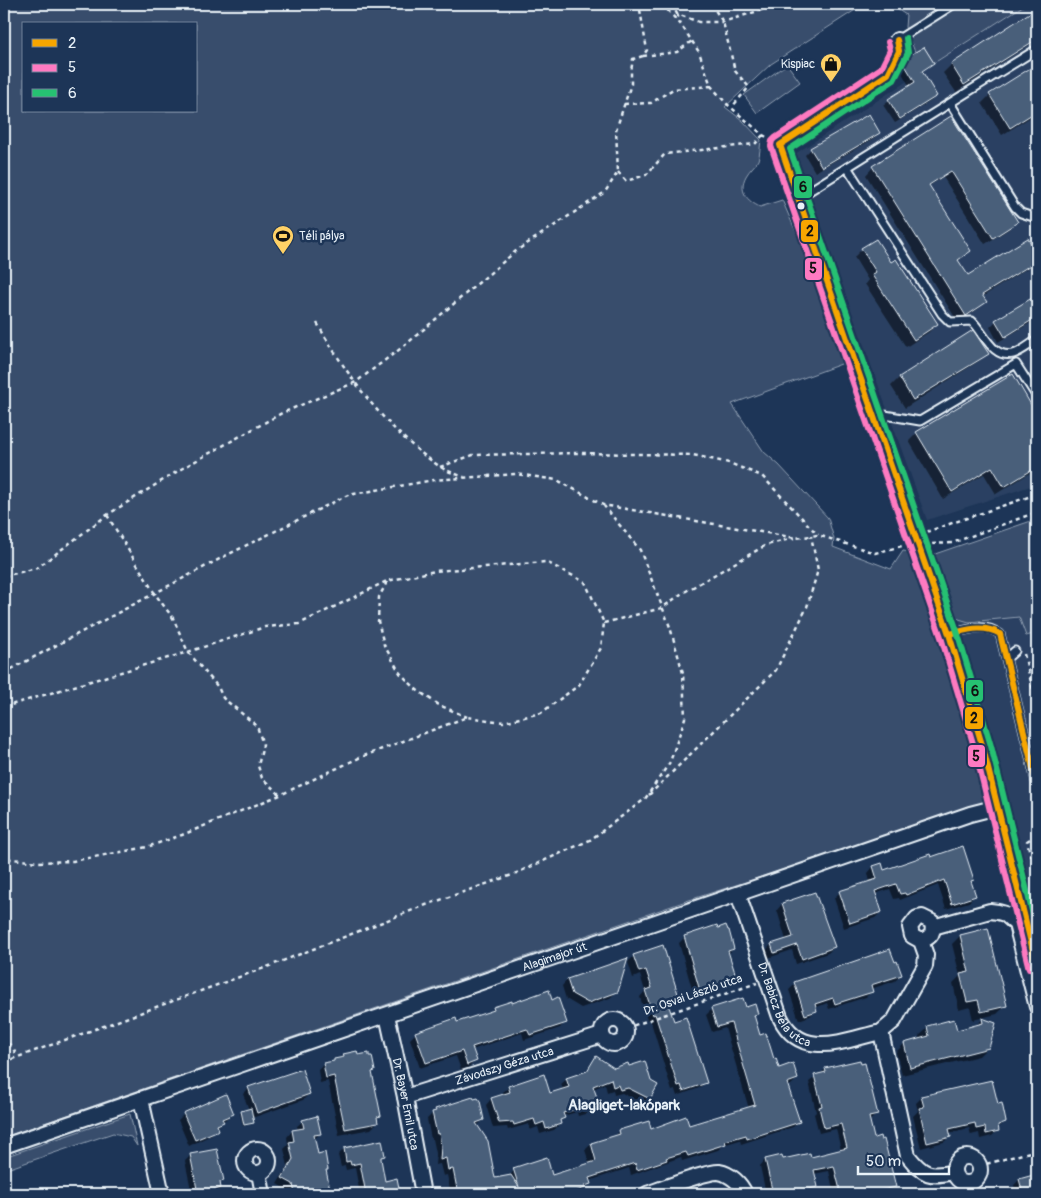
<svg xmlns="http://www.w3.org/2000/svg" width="1041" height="1198" viewBox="0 0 1041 1198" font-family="Pangolin,sans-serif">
  <rect width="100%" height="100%" fill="#1d3557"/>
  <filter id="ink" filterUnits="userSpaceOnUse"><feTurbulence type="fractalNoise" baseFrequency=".02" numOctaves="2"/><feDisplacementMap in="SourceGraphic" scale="10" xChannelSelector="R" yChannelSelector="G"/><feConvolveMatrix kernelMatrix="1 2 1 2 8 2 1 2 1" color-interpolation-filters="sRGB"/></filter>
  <g filter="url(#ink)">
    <path fill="#2a4162" d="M1026,4H1037V484L927,520L795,154Z
      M1037,519V929L959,619L951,612L935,554Z"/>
    <path fill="#374d6c" stroke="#909fb2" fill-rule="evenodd" d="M4,4H868L860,7L771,64L725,107L742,120L761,140C760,146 760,155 758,160C755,166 749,170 746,176C738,191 747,201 760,207L782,200L852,360L732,404L764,452L779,465L828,518L834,539L833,547L891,569L903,551L918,553L970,736L988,804L686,901L4,1137ZM24,24H196V111H24Z
      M889,4H1026L934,63L924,47L915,52L905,27L906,15Z
      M787,64L800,82L757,113L744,95Z
      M1037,519V633L1026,636L1019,617L969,622L959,619L951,612L935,554Z
      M130,1114L137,1146L131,1137L113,1133L4,1170V1157Z"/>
    <path fill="#0007" d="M1037,10V40L956,92L943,73L951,65Z
      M906,59L933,63L921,72L936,96L931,101L895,123L883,105L889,100L910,87L899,68Z
      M1037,65V113L1002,135L982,103L990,95Z
      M951,118L1016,221L1009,229L985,244L943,177L929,186L970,251L958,261L968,277L1037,238V262L982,297L985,302L978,309L958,322L866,175L873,167Z
      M879,133L873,139L815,172L805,155L811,149Z
      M862,249L891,264L937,324L929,332L906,347L865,284L868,280L854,257Z
      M1037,296V319L998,342L990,327L996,321Z
      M987,353L979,361L905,408L891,386L899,378Z
      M1012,375L1037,417V433L1034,436L1037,441V466L1030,473L996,494L984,474L943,499L909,441L917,433Z
      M1037,707V730L1033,712Z
      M881,865L883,872L973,879L970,883L974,896L969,902L946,909L938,885L900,900L899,898L894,899L890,889L875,894L881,912L875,918L844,928L834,898L840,892L870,882L868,873L873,867Z
      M815,893L834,947L828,953L796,964L792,950L768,958L765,951L771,945L786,940L777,910L782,904Z
      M960,936L1006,1005L997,1014L973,1020L970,1007L959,1010L953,983L960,976L952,944Z
      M685,937L733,949L728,954L736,979L730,985L694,996L679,943Z
      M634,956L678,996L672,1002L667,1004L673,1022L705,1083L699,1088L677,1096L675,1090L672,1091L650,1019L647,1020L640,997L645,991L640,975L633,978L628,962Z
      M901,975L895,981L871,989L872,991L866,997L829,1009L827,1003L815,1008L816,1010L810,1016L799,1020L789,990L795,984Z
      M567,980L617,991L610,998L581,1008L566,999L562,986Z
      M551,1001L565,1022L560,1028L524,1040L522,1033L472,1050L475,1061L469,1067L461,1070L456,1056L420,1068L410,1039L416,1033L456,1024L490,1012L494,1008L512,1004Z
      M745,1008L757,1014L753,1017L759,1037L778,1069L797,1079L791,1085L787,1086L798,1122L793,1127L741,1144L740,1140L723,1145L718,1150L682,1161L681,1157L631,1175L629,1168L589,1181L590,1184L578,1194H451L447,1175L443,1176L440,1164L435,1165L436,1153L433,1139H431L427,1119L436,1110L483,1120L477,1126L494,1179L509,1177L515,1169L552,1177L590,1165L585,1150L591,1144L614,1137L620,1131L688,1127L749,1109L725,1028L712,1032L706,1015L712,1009Z
      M982,1020L987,1048L979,1056L902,1075L896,1052L904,1044L920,1040L919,1036L928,1028L956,1031L976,1026Z
      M344,1055L357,1056L374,1071L371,1073L380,1116L376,1120L377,1123L371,1129L339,1135L328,1081L320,1083L318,1070L324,1064L331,1063Z
      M596,1058L649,1098L643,1104L622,1093L614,1095L613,1090L607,1092L605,1084L593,1089L598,1106L592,1112L578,1116L577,1112L563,1116L559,1122L560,1124L554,1130L540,1134L538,1127L530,1130L529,1124L508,1130L507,1127L493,1128L486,1105L491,1099L504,1095L503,1092L509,1087L549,1094L563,1090L561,1084L567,1079L585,1073Z
      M826,1069L876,1115L869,1121L873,1139L883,1141L896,1194H834L829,1171L814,1174L817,1186L811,1192L801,1194H766L760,1166L765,1160L781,1157L782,1161L810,1158L841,1150L836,1129L819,1133L814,1114L816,1112L809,1082Z
      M249,1088L309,1094L303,1100L252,1118L253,1122L251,1124L243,1126L240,1113L249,1110L243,1094Z
      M922,1097L997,1106L1005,1122L997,1128L998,1130L992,1136L980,1139L979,1133L971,1135L969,1128L949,1133L950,1136L944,1142L921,1148L913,1116L918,1111L916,1103Z
      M184,1114H233L222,1122L211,1135L189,1146L178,1120Z
      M303,1121L320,1134L313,1140L317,1155L325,1171L329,1194H288L287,1190L277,1184L288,1166L284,1149L288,1145L287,1137L292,1131L298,1130L297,1126Z
      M381,1142L383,1155L379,1159L384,1182L396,1180L399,1194H360L355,1168L346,1170L345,1166L341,1167L338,1155L344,1149Z
      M191,1155L222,1181L219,1184L221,1194H192L185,1161Z
      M1037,1175V1194H1016L1014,1185L1019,1180Z"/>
    <path fill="#495e7a" stroke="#e8f1f8" d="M1037,8V39L964,85L951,64Z
      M924,47L934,63L922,71L937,96L900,119L888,99L915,82L903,62L905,58Z
      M1037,64V111L1010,128L989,94Z
      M869,114L880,133L822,167L810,148Z
      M951,116L1018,222L993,238L951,171L929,185L971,251L958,260L968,275L1028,238L1037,254V261L982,295L987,302L966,316L872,166Z
      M876,239L891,262L896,259L938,324L914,340L872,275L876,272L861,248Z
      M1037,295V317L1005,337L995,320Z
      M973,330L989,354L913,400L899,377Z
      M1013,374L1037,415V467L1004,487L992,467L952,492L916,432Z
      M963,846L974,880L971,881L976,896L952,904L944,880L906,895L905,893L900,894L896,884L875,891L882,912L850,923L839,891L877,879L873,866L882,863L884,870L930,854L931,857Z
      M815,892L835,947L802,959L797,945L774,953L771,944L793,937L782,903Z
      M717,925L718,928L726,925L728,930H729L734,949L728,951L737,979L700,991L684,936Z
      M988,928L1007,1006L981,1012L978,1000L967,1002L960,974L969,972L960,935Z
      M663,945L679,997L667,1001L674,1021L686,1017L707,1083L683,1091L681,1085L678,1086L655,1014L653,1015L645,990L652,988L646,970L639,972L633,955Z
      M890,949L895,962L897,961L902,975L871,985L873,992L860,996L835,1004L833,998L815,1004L817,1011L805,1015L794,982Z
      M628,958L618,992L588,1003L572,994L567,979Z
      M549,990L552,1000L558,997L567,1023L530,1035L527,1029L472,1047L477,1061L467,1065L462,1051L426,1063L415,1032L456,1018L457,1022L494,1010L493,1007L512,1001V1003Z
      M743,998L746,1007L755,1004L758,1014L754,1015L760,1035L766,1033L774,1059L776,1058L779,1068L793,1063L798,1079L787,1083L800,1122L747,1139L746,1135L725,1141L726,1144L688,1156L686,1152L666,1158L667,1160L637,1170L635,1163L589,1178L591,1184L585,1186V1188L577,1191V1194H522L521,1191L505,1194H458L453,1169L448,1170L446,1158L440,1160L441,1146L439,1133L437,1134L432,1112L436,1111L435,1109L473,1097L474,1099L478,1098L480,1101L484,1120L476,1123L488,1141L495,1178L511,1175L519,1187L513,1168L547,1157L552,1175L596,1161L591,1143L620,1134L619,1130L649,1121L651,1129L686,1116L689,1125L755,1105L731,1023L717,1027L711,1008Z
      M982,1018L996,1023L989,1048L910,1068L904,1043L929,1036L927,1026L954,1019L957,1030L983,1023Z
      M357,1051L358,1055L369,1053V1056H372L375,1071L372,1072L381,1116L377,1117L378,1123L345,1129L334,1076L326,1078L323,1063L334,1061V1059L344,1057L343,1054Z
      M596,1056L614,1068L628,1063L629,1066L645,1061L651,1081L658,1085L650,1099L628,1088L620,1090L618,1085L613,1087L611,1079L593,1086L600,1106L584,1111L583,1107L563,1113L565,1118L560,1120L561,1124L546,1129L544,1122L536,1125L534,1119L514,1125L513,1122L499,1123L491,1098L510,1092L508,1086L544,1074L550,1093L569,1087L566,1078L587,1071Z
      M860,1060L861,1064L865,1063L878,1115L869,1117L874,1138L880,1136L881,1140L884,1139L896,1187L865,1194H841L834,1166L814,1170L818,1187L787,1194H773L765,1159L782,1155L783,1159L810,1153L811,1157L847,1148L841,1124L824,1128L819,1107L822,1106L814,1075L826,1072L825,1068Z
      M302,1069L310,1094L257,1113L248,1087Z
      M992,1080L998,1104L1002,1103L1006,1122L998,1125L999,1131L986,1134L985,1127L976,1129L975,1123L949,1129L951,1137L927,1143L919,1108L924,1107L921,1096Z
      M226,1094L234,1114L222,1119L224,1122L217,1125L219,1130L195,1140L183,1113Z
      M251,1108L254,1123L244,1125L241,1111Z
      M317,1116L321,1134L314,1135L318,1154L325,1152L328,1170H326L331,1194H295L293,1184L282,1178L293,1159L289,1142L294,1141L292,1130L304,1128L302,1120Z
      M382,1140L385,1156L381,1157V1159L385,1181L397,1178L400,1193L393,1194H366L360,1163L351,1165L350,1161L346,1162L344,1148Z
      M217,1149L224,1181L220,1182L221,1188L215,1190L216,1194H198L190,1154Z
      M1037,1174V1194H1023L1019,1179Z"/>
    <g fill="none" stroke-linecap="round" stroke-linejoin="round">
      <g stroke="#e8f1f8" stroke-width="11">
        <path id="lane" d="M897,40L954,4
          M1037,49L950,103L1015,207L1021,213L1033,217L1037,214
          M847,167L942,314L950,322L972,321C984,332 992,359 1013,354C1021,352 1030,344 1037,340
          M798,198L950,103
          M873,413L920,421L1016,364L1037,397
          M949,634C968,630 983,622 1000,634L1037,785
          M1007,658L1015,651"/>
      </g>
      <g stroke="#e8f1f8" stroke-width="18">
        <g id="street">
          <path d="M897,40L899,51L888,74L780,145L949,634L983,748L1037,967"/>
          <path id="s1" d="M738,894L780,1017C801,1061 844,1040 881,1032L894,1021L925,966L926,955L921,941L912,936L910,927L917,918L922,917L932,922C934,933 932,937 921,941"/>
          <path d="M933,927L990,911L998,912L1005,914L1016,924L1037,1007"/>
          <path id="s2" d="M387,1015L405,1097L423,1194"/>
          <circle cx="614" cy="1032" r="12"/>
          <path d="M881,1032L908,1156C924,1176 930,1177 954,1172"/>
          <path id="s3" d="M405,1097L602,1035"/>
          <path d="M141,1099L162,1194"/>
          <path id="s4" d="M4,1146L970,814L997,807"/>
          <circle cx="257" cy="1161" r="12"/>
          <circle cx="967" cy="1170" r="13"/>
          <path d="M259,1173L263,1194"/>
          <path d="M647,1194C661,1189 707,1171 719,1172C731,1174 741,1184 745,1194"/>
        </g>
      </g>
      <path stroke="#e8f1f8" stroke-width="2.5" stroke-dasharray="4 4" stroke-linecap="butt" d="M662,4L682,26L699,52L711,86L727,104L763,135L770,139
        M672,4L677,14L699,22H723L780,4
        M711,4L723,22L735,71L749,87L732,107
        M677,14L681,24
        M643,56L677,52L692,41
        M624,104L651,103L673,89L711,86
        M618,172L626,181L646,175L665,154L755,144L763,135
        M317,323C348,377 386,430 439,466C446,471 456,474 464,477
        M440,467L473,455L579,453L693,455L729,463L762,476L818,535
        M107,515L155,594L173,618L188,652L218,687L223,698L257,726L263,745L258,766L262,778L280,795
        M926,532L1037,494
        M932,544L952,543L1037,512
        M4,576L37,568L107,515L181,469L282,413L356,382L404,346L516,251L605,192L618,172L616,130L631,84V71L633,59L643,56L647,50L639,4
        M387,582L379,597L378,621L384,645L400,673L417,690L439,705L467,717
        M604,623L662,608L681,594L766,545L794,538
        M1024,654L1037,706
        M4,673L229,554L348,495L434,480L516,474L557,480L603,505L796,538L818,535L875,553L906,545
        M4,707L188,652L265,627L299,624L387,581L435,571L546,562L585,582L604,623L601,648L579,685L541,713L503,722L467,717L361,757L280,795L182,835L147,847L73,861L37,862L4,858
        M649,795L776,670L807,607L818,570L811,536
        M1037,835L1027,841L1037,880
        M626,1028L757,983
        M4,1037L18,1056
        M4,1062L267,967L426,905L512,875L590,840L645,799L670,762L685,718L683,673L670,627L640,550L604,506
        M979,1166L1037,1150"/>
      <use href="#lane" stroke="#1d3557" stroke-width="7"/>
      <use href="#street" stroke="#1d3557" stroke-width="14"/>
      <g stroke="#1d3557" stroke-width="10">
        <path id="bus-1" d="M897,40L899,51L888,74L780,145L949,634L983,748L1037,967
          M949,634C967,630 983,624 1000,634L1037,785"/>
      </g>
      <g stroke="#1d3557" stroke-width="10">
        <path id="bus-2" d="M888,42L890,50L881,68L775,138L772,141L771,146L941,637L975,750L1029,969"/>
      </g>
      <g stroke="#1d3557" stroke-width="10">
        <path id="bus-3" d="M906,38L908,53L894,80L790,149L957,631L991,746L1037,931"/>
      </g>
      <use href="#bus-1" stroke="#f7a600" stroke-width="6"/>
      <use href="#bus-2" stroke="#fe7ac1" stroke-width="6"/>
      <use href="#bus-3" stroke="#26c172" stroke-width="6"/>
    </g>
  </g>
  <defs>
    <g id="shop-pin" transform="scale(1.125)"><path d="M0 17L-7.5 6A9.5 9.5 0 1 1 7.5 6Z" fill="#ffd166" stroke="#1d3557"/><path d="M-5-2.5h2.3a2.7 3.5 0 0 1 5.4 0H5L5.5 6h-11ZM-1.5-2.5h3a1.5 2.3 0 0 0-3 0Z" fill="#111"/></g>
    <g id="stadium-pin" transform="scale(1.125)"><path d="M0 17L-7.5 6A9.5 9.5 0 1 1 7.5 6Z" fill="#ffd166" stroke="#1d3557"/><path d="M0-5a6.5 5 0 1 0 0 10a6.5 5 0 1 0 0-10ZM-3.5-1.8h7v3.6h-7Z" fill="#111"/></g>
  </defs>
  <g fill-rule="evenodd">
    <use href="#shop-pin" x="831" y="64"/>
    <use href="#stadium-pin" x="283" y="236"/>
  </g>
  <circle fill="#e8f1f8" stroke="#1d3557" stroke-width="2" cx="801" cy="206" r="4.5"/>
  <g text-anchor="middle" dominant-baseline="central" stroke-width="5" stroke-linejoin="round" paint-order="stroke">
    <g font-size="12" fill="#e8f1f8" stroke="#1d3557" text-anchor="end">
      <text x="815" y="64">Kispiac</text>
      <text x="299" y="236" text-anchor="start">Téli pálya</text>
    </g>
    <g font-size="12" fill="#e8f1f8" stroke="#1d3557">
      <text stroke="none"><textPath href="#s4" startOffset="582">Alagimajor út</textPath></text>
      <text transform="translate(693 995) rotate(-19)">Dr. Osvai László utca</text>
      <text stroke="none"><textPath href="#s1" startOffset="122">Dr. Babicz Béla utca</textPath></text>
      <text stroke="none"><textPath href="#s3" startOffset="104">Závodszy Géza utca</textPath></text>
      <text stroke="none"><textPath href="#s2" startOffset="91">Dr. Bayer Emil utca</textPath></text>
    </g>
    <g font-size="15" font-weight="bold" fill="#e8f1f8" stroke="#1d3557">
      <text x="624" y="1105">Alagliget-lakópark</text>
    </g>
  </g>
  <g stroke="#1d3557" stroke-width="2">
    <rect x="793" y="175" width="20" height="24" rx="5" fill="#26c172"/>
    <rect x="800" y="219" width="19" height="24" rx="5" fill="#f7a600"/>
    <rect x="804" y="257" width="19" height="24" rx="5" fill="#fe7ac1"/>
    <rect x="965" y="679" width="19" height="24" rx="5" fill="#26c172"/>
    <rect x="964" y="706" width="20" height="24" rx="5" fill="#f7a600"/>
    <rect x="967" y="744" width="19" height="24" rx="5" fill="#fe7ac1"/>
  </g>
  <g font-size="14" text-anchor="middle" font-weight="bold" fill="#111">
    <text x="803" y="192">6</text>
    <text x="810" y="236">2</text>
    <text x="813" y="273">5</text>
    <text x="975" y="696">6</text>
    <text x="974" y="723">2</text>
    <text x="976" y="761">5</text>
  </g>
  <rect width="1041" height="1198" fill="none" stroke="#1d3557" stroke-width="20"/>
  <rect x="10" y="10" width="1021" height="1178" fill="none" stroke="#e8f1f8" stroke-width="2" filter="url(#ink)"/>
  <rect x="22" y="22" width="175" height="90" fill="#1d3557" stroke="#6e8097"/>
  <rect x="32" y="39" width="25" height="8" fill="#f7a600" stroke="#6e8097"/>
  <text x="68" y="48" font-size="15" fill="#e8f1f8">2</text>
  <rect x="32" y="64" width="25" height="8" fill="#fe7ac1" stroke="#6e8097"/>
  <text x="68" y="72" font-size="15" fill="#e8f1f8">5</text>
  <rect x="32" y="89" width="25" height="8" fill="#26c172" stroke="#6e8097"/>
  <text x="68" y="98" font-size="15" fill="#e8f1f8">6</text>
  <path d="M858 1166v8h91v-8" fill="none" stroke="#e8f1f8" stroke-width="2.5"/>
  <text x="866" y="1166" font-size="15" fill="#e8f1f8" stroke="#1d3557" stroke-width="4" paint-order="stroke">50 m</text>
</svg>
